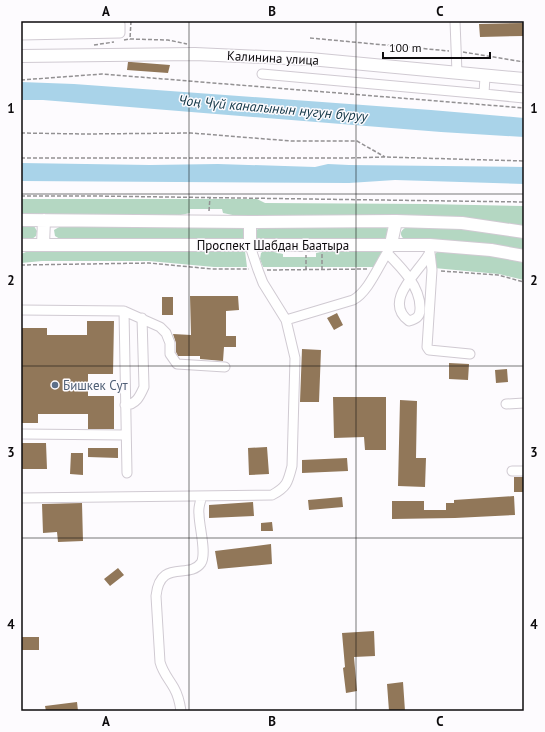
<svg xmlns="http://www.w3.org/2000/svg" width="545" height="732" viewBox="0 0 545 732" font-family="'PT Sans',sans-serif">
  <rect width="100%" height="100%" fill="#fdfbfe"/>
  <path fill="#b4d7c2" d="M21,199H257L265,203L426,204L524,206V228L242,217L223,213L222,209H190V213L176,216L21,215Z
    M21,225L34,226L37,231L36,236L32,239H21Z
    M61,226L242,227L245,234L243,240L60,239L55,236L54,230Z
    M383,226L388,229L387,238L384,240L258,239L255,235L256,230L262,227Z
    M409,226L451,228L484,231L524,238V251L483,243L403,238C398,233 403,228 409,226Z
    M31,250L245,251L247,267H214L149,261H42L21,263V254Z
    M265,250L283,254V257H316V253L330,250L382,251L374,267H263L260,259L261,253Z
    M438,251L495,256L524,262V280L499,274L434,268L435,254Z"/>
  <path fill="#a9d3e9" d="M21,82L74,84L431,110L524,118V137L441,132L43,100H21Z
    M21,163L150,165L218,164L315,167L328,164L349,165L524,167V184L395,180L349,183L21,181Z"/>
  <path fill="#917759" d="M524,23V36L480,37L479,24Z
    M128,62H131L170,65L168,73L127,70Z
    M190,296H238L239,310L226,311V336H236V347H224L223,361L200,359V356H178L176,352V343L173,334L191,335Z
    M162,297H173V315H162Z
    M337,313L343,325L334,330L327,318Z
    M87,321H114L113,374H88V396H114V429H88V414H38V423H21V328H47V335H87Z
    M302,349L321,350L319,402H300Z
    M449,363L469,364L468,380L449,379Z
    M507,369L508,382L496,383L495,370Z
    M333,397H386V450H365L364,437L334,438Z
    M400,400L417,401L416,458H426L425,487L398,486Z
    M21,443H46L47,469H21Z
    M267,447L269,474L249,475L248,448Z
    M88,448H118V458L88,457Z
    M71,453H83V475L70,474Z
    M347,458L348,471L302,473V460Z
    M514,477H524V492H514Z
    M514,496L515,515L455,518L392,519V501H424V510H446V503H454V500Z
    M342,497L343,507L309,510L308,500Z
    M253,502L254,516L209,518V505Z
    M82,503L83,541L58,542L57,532L43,533L42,504Z
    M272,522L273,531H261V523Z
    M271,544L272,564L218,569L215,551Z
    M118,568L124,575L110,586L104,579Z
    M374,631L375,656L354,657L357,691L346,693L343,668L345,667L342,633Z
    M21,637H39V650H21Z
    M403,682L405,711H389L387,684Z
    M77,702L78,711H46L45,706Z"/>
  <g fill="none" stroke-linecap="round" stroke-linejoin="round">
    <g stroke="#d0cad2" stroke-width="11">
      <path id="minor" d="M455,21L457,73
        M21,26L120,24V33L21,35
        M262,74L484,94
        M485,76L484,94L524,98
        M250,246L258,270L263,283L286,320
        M389,249L387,253C401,267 421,287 420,309C420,317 416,319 409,321C382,301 419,272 429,254C430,251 430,248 430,245
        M430,253L432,270L427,347L429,350L470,354
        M21,310L124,311L160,327L166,333L170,343V354L177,364L225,367
        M124,311L127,473
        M506,404L524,403
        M125,405C136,405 140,396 144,387L142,318
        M21,434L125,435
        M512,471H524
        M21,498L272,495C287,487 288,482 292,466L295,358L286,320L353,300C368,292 378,267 387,253
        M181,711C180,704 178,695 174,688C169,679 163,673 160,662L156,596C160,558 189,580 201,563C207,553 199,527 199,514C198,508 200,502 202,496"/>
    </g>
    <g stroke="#d0cad2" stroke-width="14">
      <path id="major" d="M21,56L195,54L310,59L524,79
        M21,220L250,222L396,221L462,223L524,232
        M250,222V246
        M391,244L396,221
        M21,245H430L491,250L524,256
        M43,245L44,220"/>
    </g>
    <path stroke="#939193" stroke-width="1.5" stroke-dasharray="4 2" stroke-linecap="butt" d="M131,21L130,39L168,40L187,44
      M310,38L449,51
      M124,40L130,39
      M94,45L114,42
      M463,52L524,62
      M21,80L102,74L524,108
      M21,133L85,134L191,133L291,141H357L385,157
      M21,158H347L385,157L524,161
      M21,196H96L524,202
      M209,211L210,197
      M322,254V270
      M21,265L149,263L212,269H249
      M267,270L369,269
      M306,270V255
      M441,271L498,275L524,282"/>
    <use href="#minor" stroke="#fff" stroke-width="9"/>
    <use href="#major" stroke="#fff" stroke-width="12"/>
  </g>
  <path fill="none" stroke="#0d0b0d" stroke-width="1" stroke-opacity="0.55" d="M189,21V711M356,21V711M21,194H524M21,366H524M21,538H524"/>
  <circle fill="#5c6f8a" stroke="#fdfbfe" stroke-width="1.5" cx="55" cy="385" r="4"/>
  <g text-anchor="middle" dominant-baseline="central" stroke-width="3" stroke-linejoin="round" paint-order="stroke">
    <g font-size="13" fill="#0d0b0d" stroke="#fdfbfe">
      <text transform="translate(273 58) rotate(3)">Калинина улица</text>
      <text x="273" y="245">Проспект Шабдан Баатыра</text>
    </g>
    <g font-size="13" fill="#4e5e75" stroke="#fdfbfe" text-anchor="start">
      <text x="63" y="385">Бишкек Сут</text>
    </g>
    <g font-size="14" font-style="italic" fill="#123646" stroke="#fdfbfe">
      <text transform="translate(273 108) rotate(5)">Чоң Чүй каналынын нугун буруу</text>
    </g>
  </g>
  <rect width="545" height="732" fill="none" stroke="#fdfbfe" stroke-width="44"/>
  <path d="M383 52v6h107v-6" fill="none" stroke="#0d0b0d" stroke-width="2"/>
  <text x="389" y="52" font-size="12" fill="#0d0b0d" stroke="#fdfbfe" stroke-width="3" paint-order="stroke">100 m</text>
  <rect x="22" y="22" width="501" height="688" fill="none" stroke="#0d0b0d" stroke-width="1.5"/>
  <g font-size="13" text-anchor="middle" font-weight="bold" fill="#0d0b0d">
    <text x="106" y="16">A</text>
    <text x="272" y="16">B</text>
    <text x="440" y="16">C</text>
    <text x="11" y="113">1</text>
    <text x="534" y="113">1</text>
    <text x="11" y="285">2</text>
    <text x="534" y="285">2</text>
    <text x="11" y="457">3</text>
    <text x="534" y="457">3</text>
    <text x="11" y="629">4</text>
    <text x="534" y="629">4</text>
    <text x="106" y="726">A</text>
    <text x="272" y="726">B</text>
    <text x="440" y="726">C</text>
  </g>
</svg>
